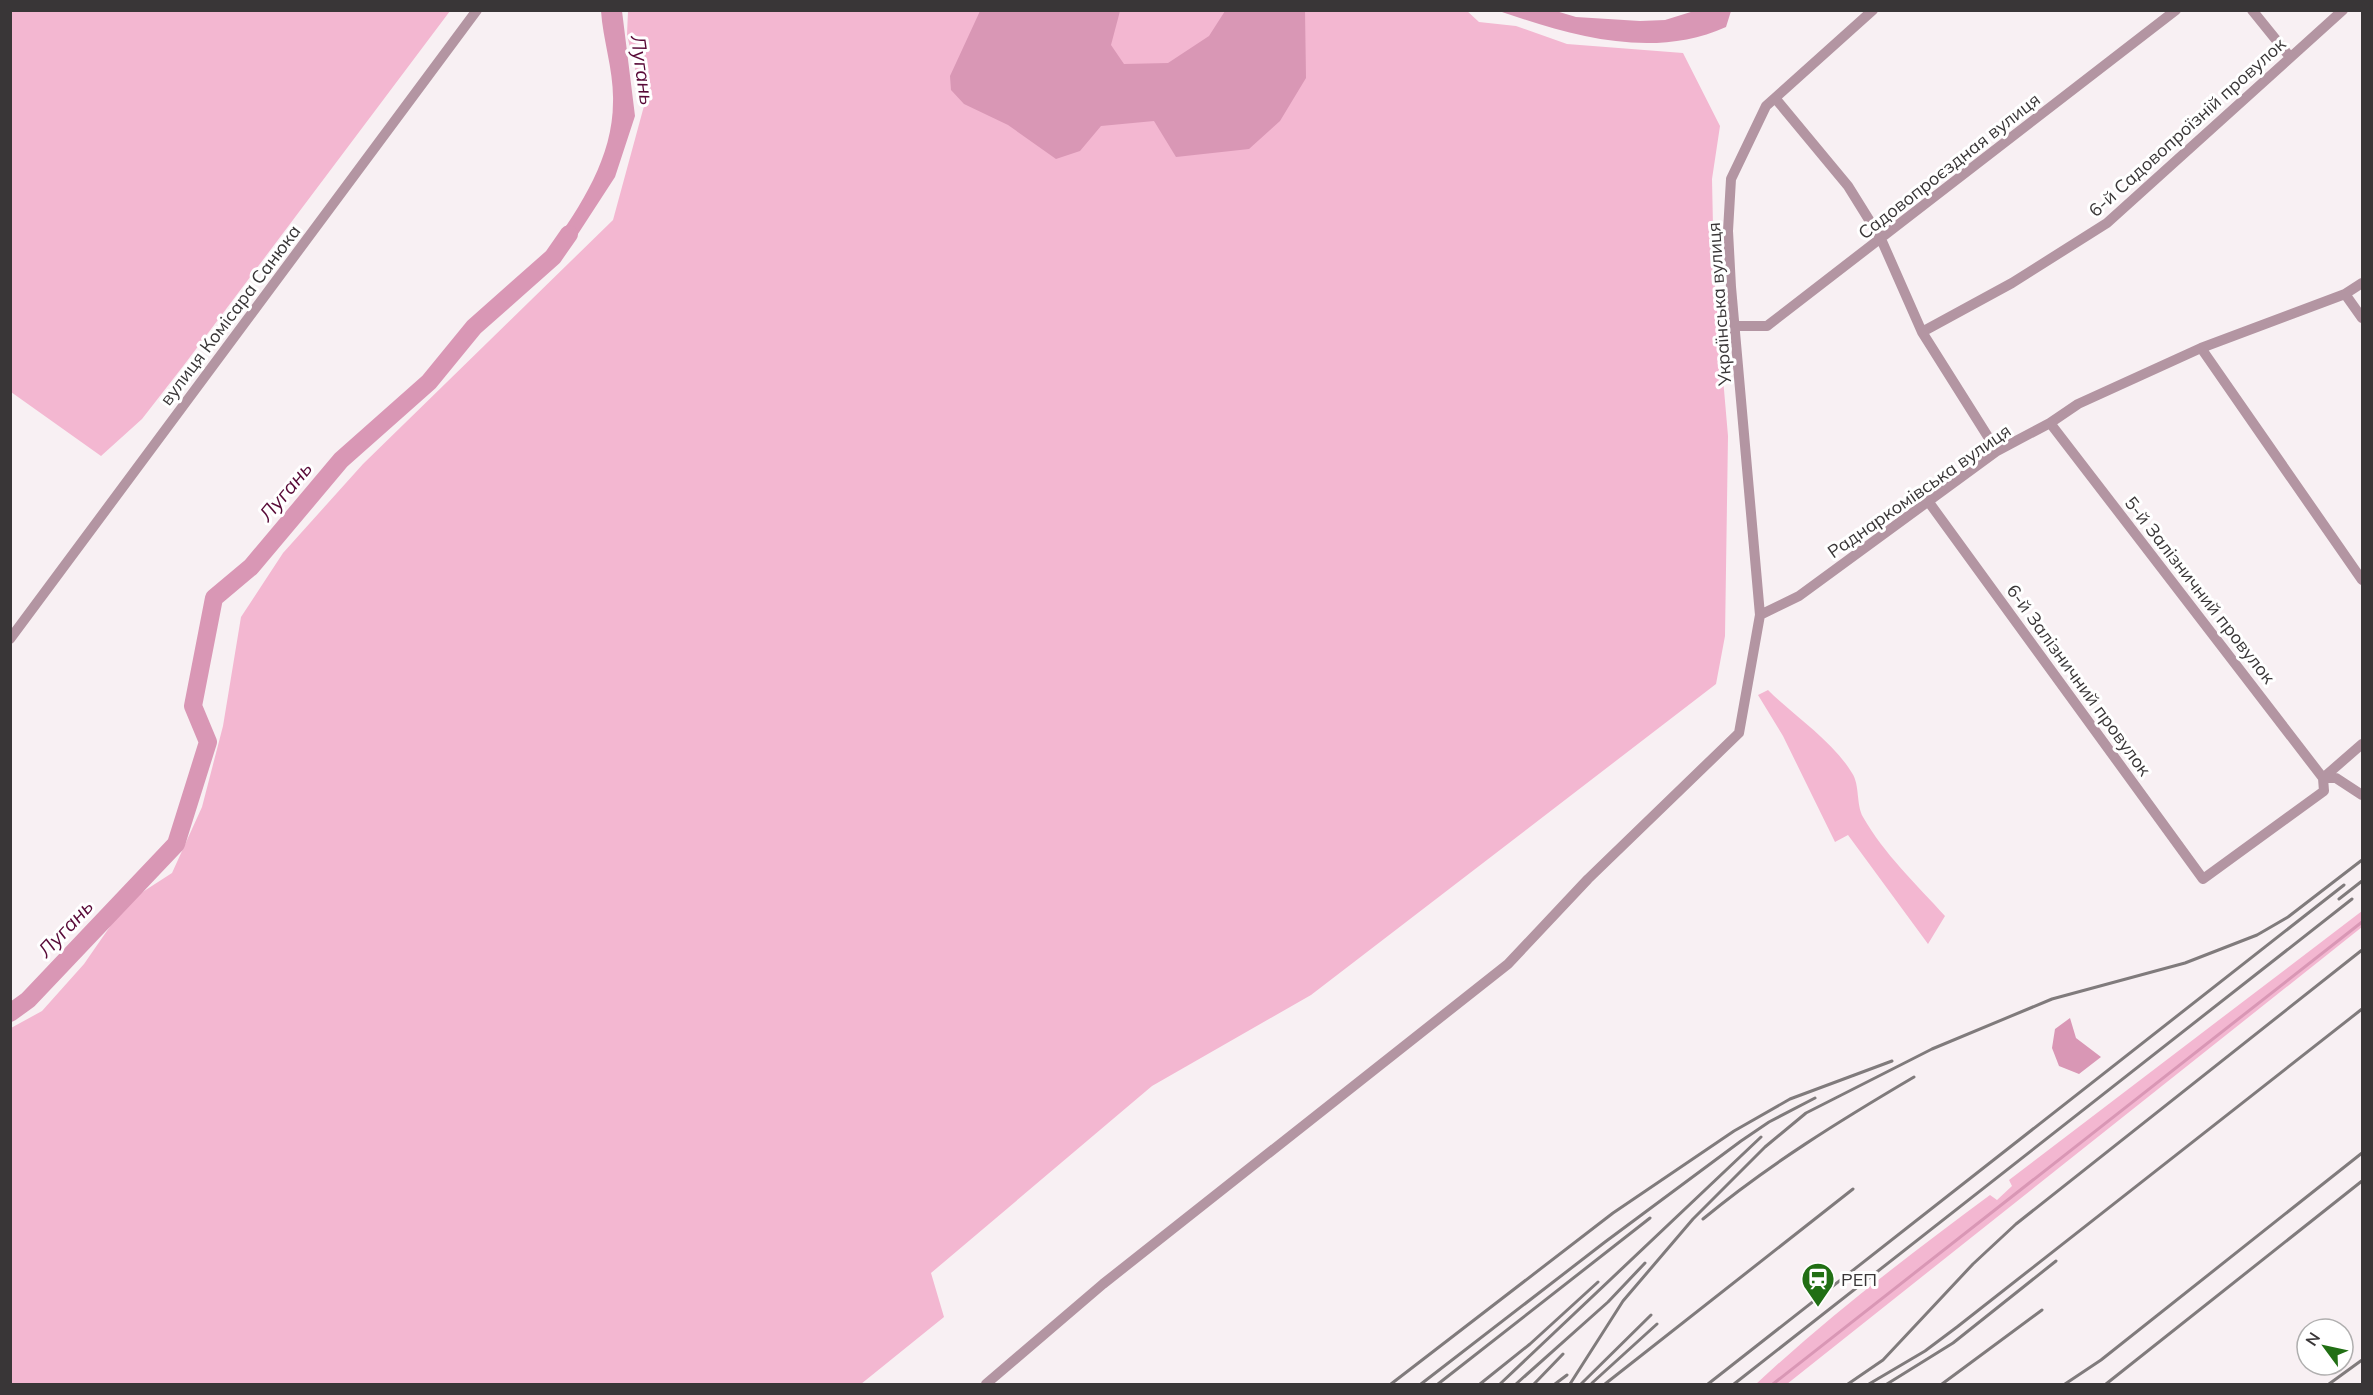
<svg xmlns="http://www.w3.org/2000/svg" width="2373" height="1395" viewBox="0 0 2373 1395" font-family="Mulish,sans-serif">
  <rect width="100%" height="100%" fill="#f8f0f3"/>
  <path fill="#f3b7d1" d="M11,10L450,11L184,365L142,419L101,456L11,392Z
    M1466,10L1479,22L1516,26L1567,44L1683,53L1720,126L1712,179L1714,274L1728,436L1725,636L1716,684L1311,995L1152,1086L931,1273L944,1317L861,1384H11V1028L42,1011L84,964L127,902L172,873L202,807L223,726L241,617L283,553L363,464L613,220L644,106L627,35L628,11Z
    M1768,690C1794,716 1833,741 1852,773C1860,785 1856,804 1863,817C1884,854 1917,885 1945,916L1928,944L1848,835L1835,842L1783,736L1758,695Z
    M2362,911V927L1787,1384H1756C1829,1316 1909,1255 1990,1195L1997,1200L2012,1186L2009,1180Z"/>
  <path fill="#d997b5" d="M601,11H622L635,116L615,177L563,257L550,249C581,206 613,157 613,102C614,71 603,41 601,11Z
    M980,11H1120L1111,45L1124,64L1168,63L1209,36L1225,11H1305L1306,78L1280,121L1249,149L1176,157L1154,121L1101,126L1080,151L1056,159L1008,125L964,104L951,90L950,76Z
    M1499,11H1556L1576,17L1640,21L1665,20L1694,11H1731L1726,27C1652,60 1572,36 1499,11Z
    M2070,1018L2076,1038L2101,1057L2079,1074L2059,1066L2052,1048L2055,1029Z"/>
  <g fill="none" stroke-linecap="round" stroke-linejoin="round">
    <path stroke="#d997b5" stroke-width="3" d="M1773,1384L2362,922"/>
    <path stroke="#d997b5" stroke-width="18" d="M10,1013L28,1000L176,844L208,742L193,706L214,598L251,567L341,460L429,382L474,327L553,257L569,234"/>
    <path stroke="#b395a2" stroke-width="10" d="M2252,10L2290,57
      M1775,98L1848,186L1881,239L1922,332L1997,451
      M2345,294L2362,318
      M1735,326H1767L2176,10
      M1922,332L2012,283L2107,223L2343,10
      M2201,348L2362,580
      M2050,423L2323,778H2336L2362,795
      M1928,501L2203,879L2324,791L2323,778L2362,744
      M1760,615L1799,596L1997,451L2050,423L2078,404L2201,348L2345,294L2362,283
      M10,639L477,10
      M986,1384L1103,1284L1508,964L1588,879L1739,733L1760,615L1731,287L1728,231L1731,179L1766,106L1873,10"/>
    <path stroke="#807b7c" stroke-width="3" d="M2339,899L2362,881
      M1703,1219C1768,1165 1841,1120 1914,1077
      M1592,1383L1657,1324
      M1391,1384L1613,1213L1734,1131L1790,1099L1892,1061
      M1421,1384L1605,1242L1741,1141L1769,1122L1815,1098
      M1438,1384L1650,1218
      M1480,1384L1530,1344L1598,1282
      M1500,1384L1761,1137
      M1516,1384L1608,1302L1645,1263
      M1534,1384L1563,1354
      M1555,1384L1567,1375
      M1570,1384L1623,1301L1693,1219L1765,1147L1806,1113L1932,1049L2052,999L2185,963L2257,935L2288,917L2362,860
      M1581,1384L1651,1315
      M1605,1384L1853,1189
      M1708,1384L2344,885
      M1734,1384L2352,899
      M1848,1384L1883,1360L1973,1264L2016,1224L2362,950
      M1869,1384L1925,1351L1957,1327L2362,1009
      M1887,1384L1953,1343L2056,1261
      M1942,1384L2042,1310
      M2065,1384L2101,1360L2362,1153
      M2106,1384L2362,1181
      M2329,1384L2362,1360"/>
  </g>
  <defs>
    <g id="station-pin" transform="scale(1.725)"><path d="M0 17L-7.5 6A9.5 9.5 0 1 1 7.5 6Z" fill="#216f14" stroke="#fff"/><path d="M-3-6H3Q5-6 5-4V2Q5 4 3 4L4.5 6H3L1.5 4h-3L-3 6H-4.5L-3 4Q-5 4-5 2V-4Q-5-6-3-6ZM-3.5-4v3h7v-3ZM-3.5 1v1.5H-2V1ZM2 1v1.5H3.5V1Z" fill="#fff"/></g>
  </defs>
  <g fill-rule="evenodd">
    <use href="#station-pin" x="1818" y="1279"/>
  </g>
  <g text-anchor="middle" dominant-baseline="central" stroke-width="6" stroke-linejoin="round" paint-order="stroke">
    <g font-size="18" fill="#393637" stroke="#fff">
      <text transform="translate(2187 127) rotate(-42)">6-й Садовопроїзній провулок</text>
      <text transform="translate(1949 166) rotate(-38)">Садовопроєздная вулиця</text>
      <text transform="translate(1719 304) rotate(-94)">Українська вулиця</text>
      <text transform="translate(230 315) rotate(-53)">вулиця Комісара Санюка</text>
      <text transform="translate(1919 491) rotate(-35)">Раднаркомівська вулиця</text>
      <text transform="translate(2200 590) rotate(52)">5-й Залізничний провулок</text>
      <text transform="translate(2079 680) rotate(54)">6-й Залізничний провулок</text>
    </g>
    <g font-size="18" fill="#393637" stroke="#fff" text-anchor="start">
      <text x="1841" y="1279">РЕП</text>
    </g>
    <g font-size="20" font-style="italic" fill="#580937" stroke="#fff">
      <text transform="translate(643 70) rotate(82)">Лугань</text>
      <text transform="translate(285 491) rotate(-50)">Лугань</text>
      <text transform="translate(65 928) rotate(-47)">Лугань</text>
    </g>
  </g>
  <rect width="2373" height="1395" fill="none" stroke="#393637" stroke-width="24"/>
  <g transform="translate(2325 1347) rotate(303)"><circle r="28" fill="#ffffff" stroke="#b0afaf" stroke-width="1.5"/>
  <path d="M0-4.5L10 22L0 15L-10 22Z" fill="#216f14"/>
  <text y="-9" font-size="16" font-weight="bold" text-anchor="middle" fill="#393637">N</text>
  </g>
</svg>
